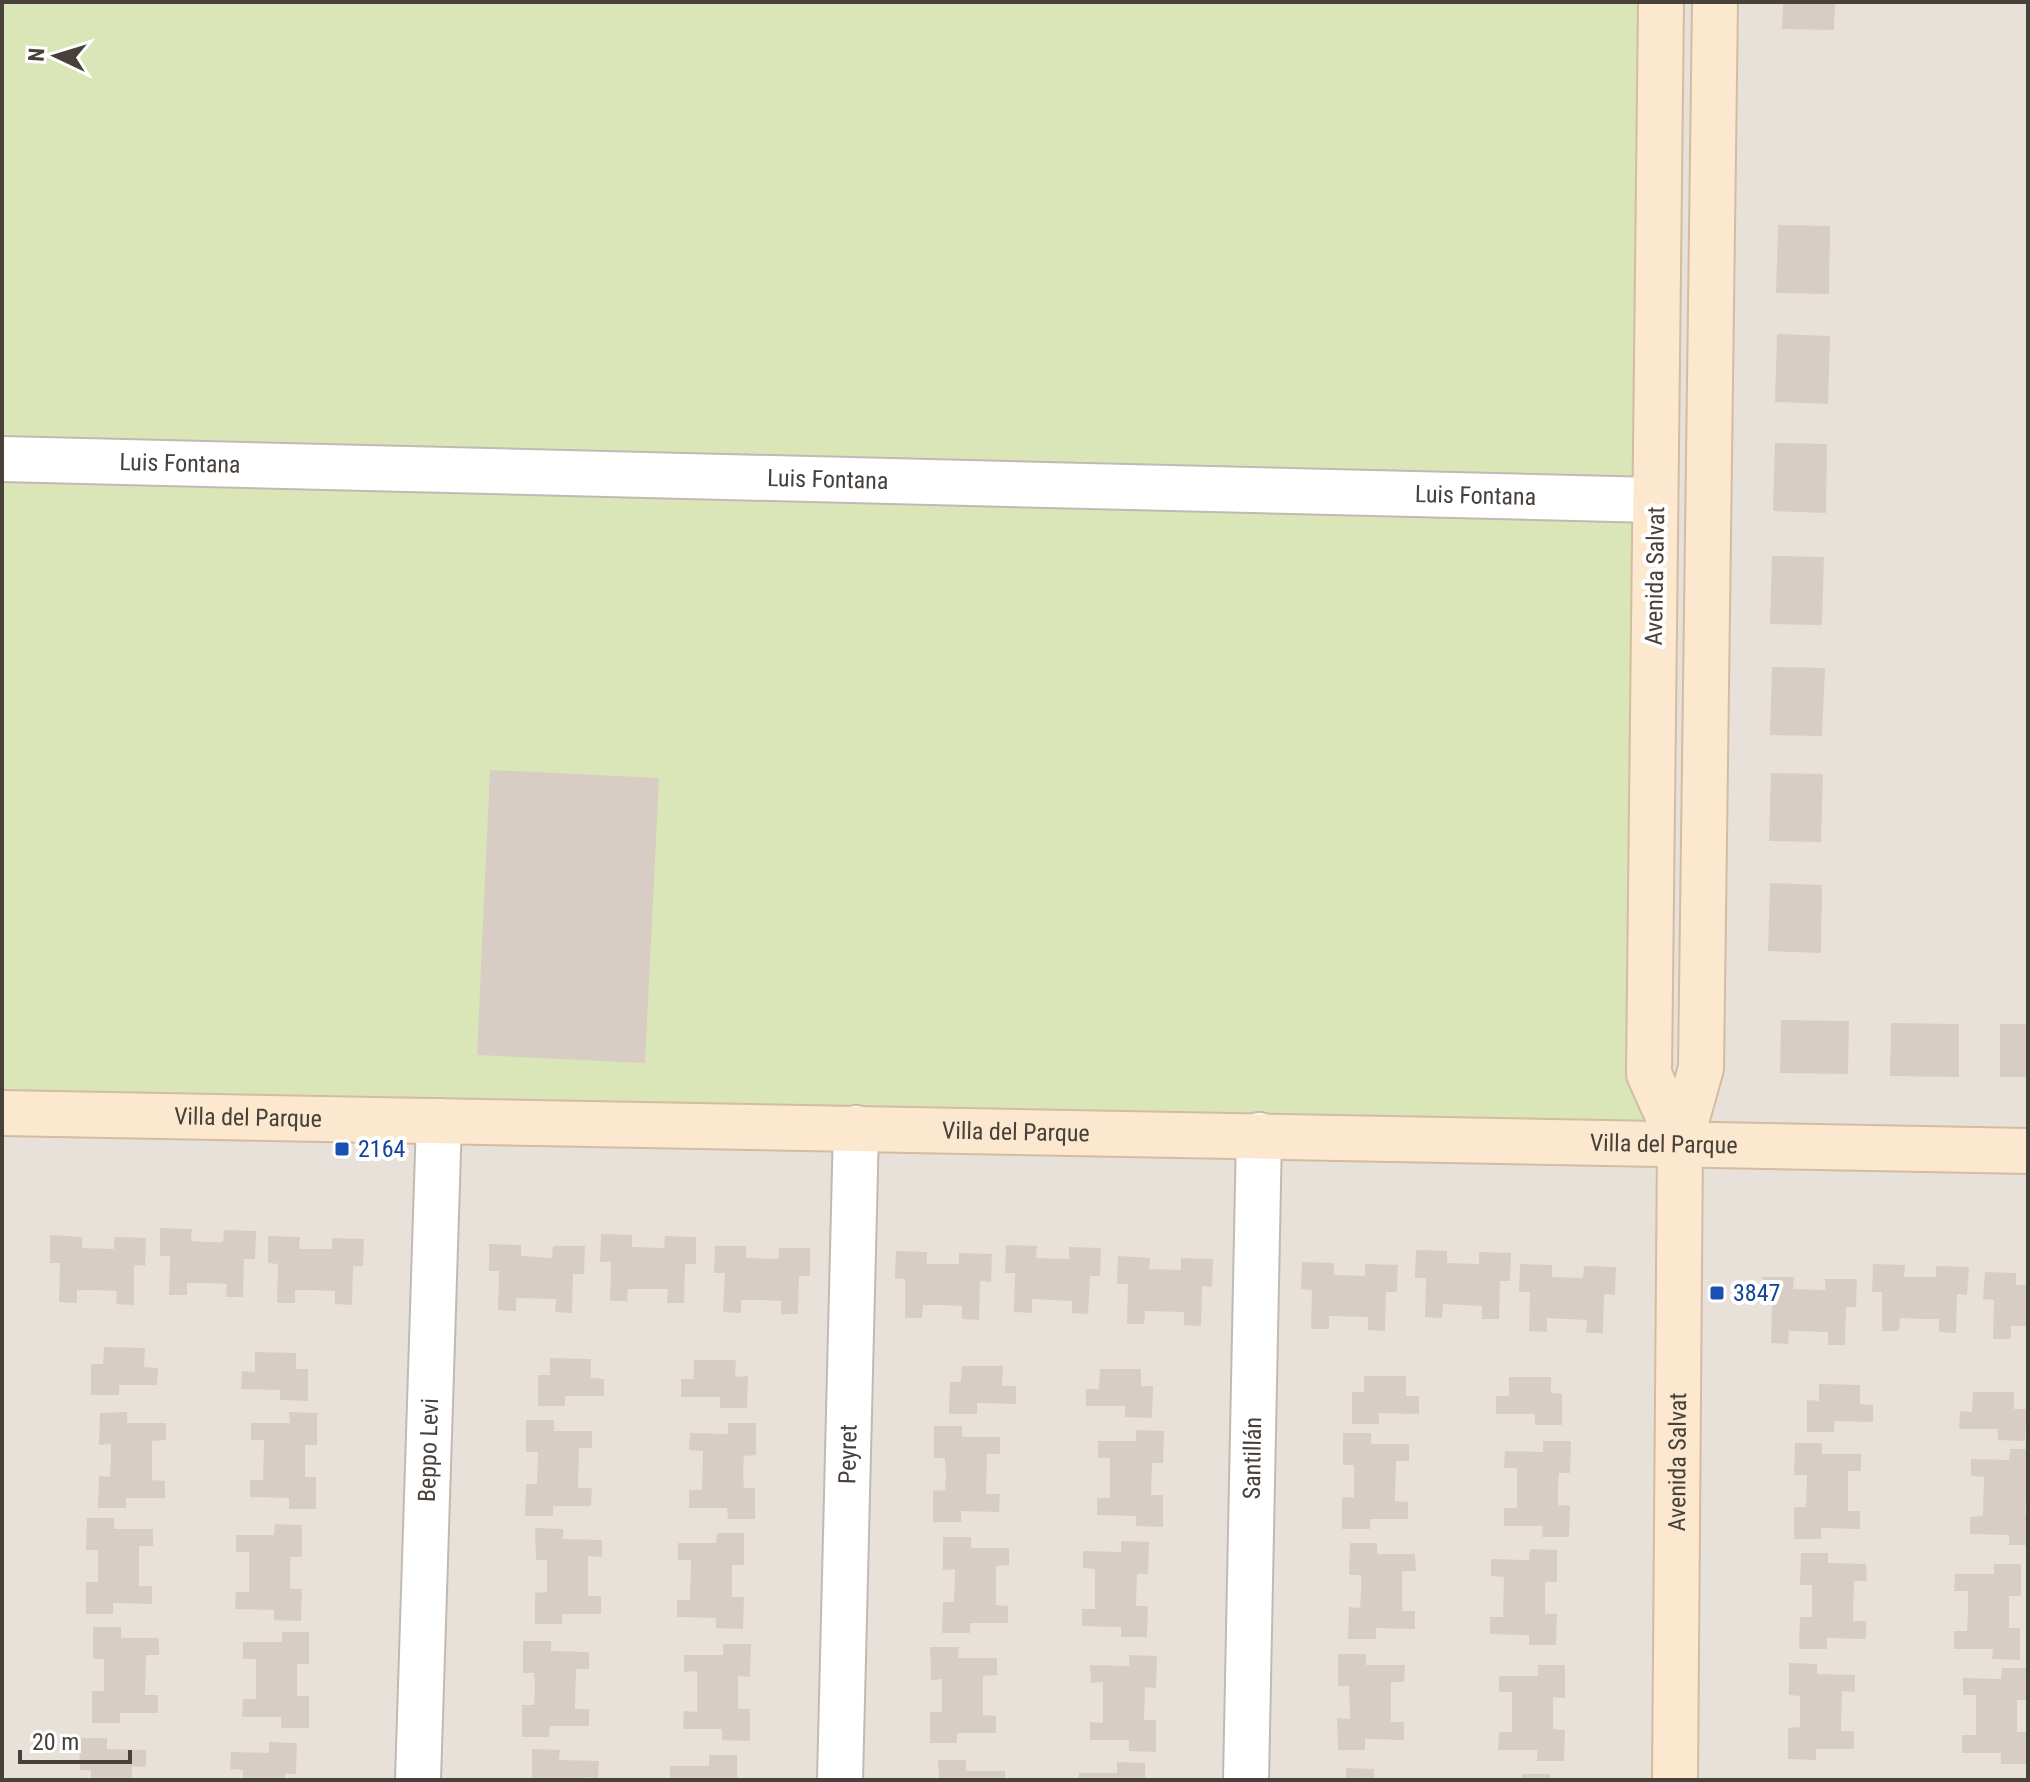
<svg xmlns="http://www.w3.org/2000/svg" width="2030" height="1782" viewBox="0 0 2030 1782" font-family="'Roboto Condensed',sans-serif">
  <rect width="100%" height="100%" fill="#f4f0eb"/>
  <path fill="#e8e1da" d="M2,2H2028V1780H2Z"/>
  <path fill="#dae5b8" d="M2,2H1661L1649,1074L1680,1143L2,1113Z"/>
  <path fill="#d8cdc5" d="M1783,2H1835L1834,30L1782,29Z
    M1778,225L1830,226L1829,294L1776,293Z
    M1777,334L1830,336L1828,404L1775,402Z
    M1775,443L1827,444L1826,513L1773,511Z
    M1772,556L1824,557L1822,625L1770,624Z
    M1772,667L1825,668L1822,736L1770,735Z
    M490,770L659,778L645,1063L477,1055Z
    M1771,773L1823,774L1821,842L1769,841Z
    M1770,883L1822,885L1821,953L1768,951Z
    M1781,1020L1849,1021L1848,1074L1780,1073Z
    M1891,1023L1959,1024V1077L1890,1076Z
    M2000,1024H2028V1077H2000Z
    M160,1228L192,1229L191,1241L208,1242H223L224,1230L256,1231L255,1259H244L243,1297H226L227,1284L207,1283H187V1295H169L170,1256H160Z
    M601,1234L632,1235V1247L664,1248L665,1236L696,1237V1264H685L684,1303H667L668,1289H628L627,1301H610L611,1262H600Z
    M50,1235L82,1237V1248L114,1249V1237L146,1238L145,1266L134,1265V1305L116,1304L117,1291L97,1290H77V1303L59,1302L60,1263H50Z
    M268,1236L300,1237L299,1249H332V1238L364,1239L363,1266H353L352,1305L335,1304V1291L315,1290H295V1303H277L278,1264L268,1263Z
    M489,1244L521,1245V1256L552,1258L553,1246H585L584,1274H573L572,1313L555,1312L556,1299L516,1298V1311L498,1310L499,1271H489Z
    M1006,1245L1037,1246L1036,1258L1069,1259V1247L1101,1248L1100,1276H1090L1088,1314L1072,1313V1301L1032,1299V1313L1014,1312L1015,1273H1005Z
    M715,1246H746V1258L778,1259L779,1248H810V1276H799L798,1314H781V1301L761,1300H741V1313L723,1312L725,1273H714Z
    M1416,1250L1447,1251V1263L1479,1264V1252L1511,1253L1510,1281H1500L1499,1319H1482V1306L1443,1304L1442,1318L1425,1317L1426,1278H1415Z
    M896,1251L927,1252V1264H959V1253L992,1254L991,1282L980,1281L979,1320L962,1319V1306L942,1305H923L922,1318H905V1279L895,1278Z
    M1118,1256L1150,1258L1149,1269L1181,1270V1258L1213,1259L1212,1287L1202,1286L1201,1326L1184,1325V1312L1145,1311L1144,1324H1127L1128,1284H1117Z
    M1302,1262L1334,1263V1275L1365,1276V1264L1398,1265L1397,1292H1386L1385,1331L1368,1330V1317L1329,1316V1329H1311L1312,1290L1301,1289Z
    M1520,1264L1552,1265V1277L1583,1278L1584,1266L1616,1267L1615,1295L1604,1294L1603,1333H1586L1587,1320L1547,1318V1332L1529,1331L1530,1292H1519Z
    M1873,1264L1905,1265L1904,1277H1936V1266L1969,1267L1967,1295L1957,1294L1956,1333L1939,1332V1319H1919L1900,1318L1899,1331H1882V1292H1872Z
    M1985,1272L2016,1273V1285H2028V1326H2011V1339H1993L1994,1300L1983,1299Z
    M1762,1277H1794L1793,1289L1825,1290V1279H1857L1856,1307H1846L1845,1345H1828V1332L1789,1331L1788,1344L1771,1343L1772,1304H1761Z
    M104,1347L145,1348L144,1367L158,1368L157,1385H119V1395H91V1364H103Z
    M255,1352L296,1353V1369H308V1401L280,1400V1390L241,1389L242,1371L255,1372Z
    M550,1358L591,1359V1378L604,1379V1396H565V1406H538V1375H550Z
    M694,1360H736L735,1377L748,1376L747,1408H720V1397H681V1379H694Z
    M962,1366H1003L1002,1386H1016V1404L977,1403V1414H949L950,1382H961Z
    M1100,1369H1141V1386H1153L1152,1418L1125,1417V1406H1086V1389H1099Z
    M1364,1376H1406V1396H1419V1414L1379,1413V1424H1352V1392H1364Z
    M1509,1377H1551V1393L1562,1394V1425H1535V1414H1496V1396H1509Z
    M1819,1384L1860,1385V1404L1873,1405V1422L1834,1421V1432H1807V1400L1819,1401Z
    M1973,1392H2014V1409H2026L2025,1441L1998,1440V1429H1959L1960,1411L1972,1412Z
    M127,1412V1423H166V1440L152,1441V1480L165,1481V1498H126V1508H98L99,1476L110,1477L111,1460V1444L99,1445L100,1413Z
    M289,1412L317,1413V1445H305V1477H316V1509H289V1498L250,1497V1480H263L264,1440H251V1423H290Z
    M526,1420H554V1431H592V1448H579L578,1488H592L591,1506H553V1516H525L526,1484H537L538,1452H526Z
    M728,1423H756V1455L744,1456L743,1471L744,1488H755V1519H728L727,1508H689V1490H702L703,1451L689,1450L690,1433L728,1434Z
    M934,1426H962V1437H1000V1454H987L986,1494H1000L999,1512L961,1511V1522H933V1491L945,1490L946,1474L945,1458H934Z
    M1136,1430L1164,1431L1163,1463H1152L1151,1495H1163V1527L1136,1526V1516L1097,1515V1498H1110V1458H1098V1441H1136Z
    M1343,1433H1371V1444H1409V1461H1396L1395,1501L1408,1502V1519H1370V1529H1342V1497L1354,1498V1465H1343Z
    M1543,1441H1571L1570,1473H1559L1558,1489V1505L1570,1506L1569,1537H1542L1543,1526H1504V1508H1517V1468H1504L1505,1451L1543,1452Z
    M1795,1443H1822V1454H1861V1471H1848V1511H1860V1529L1821,1528V1539H1794V1507H1806L1807,1475H1794Z
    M2010,1449H2028L2025,1514H2028V1545H2009V1535L1970,1534V1517L1983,1516L1984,1477L1971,1476V1459L2009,1460Z
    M87,1518H114V1529H153V1546H139V1586H152V1604L113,1603V1614H86V1582H98V1550H86Z
    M275,1524L302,1525V1557H290V1589H302L301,1621L274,1620V1610L235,1609L236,1592H249V1552H236V1535H274Z
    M535,1528L563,1529V1539L602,1540V1557L588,1556V1596H601V1614H562V1624H535V1593L547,1592V1560H536Z
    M717,1533H744V1565H732V1597H744L743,1629L716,1628V1618L677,1617V1600H690L691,1560H678V1543H716Z
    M943,1537H971V1548H1009V1565L996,1566V1605L1008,1606V1623H970V1633H942L943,1602H954L955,1569L943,1570Z
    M1121,1541L1149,1542L1148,1574H1137L1136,1606H1148L1147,1637H1121V1627L1082,1626V1609H1095V1569L1083,1568V1551L1121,1552Z
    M1350,1543H1377V1554H1415L1416,1571H1402V1611H1415V1629L1376,1628V1639H1348L1349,1607L1360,1608L1361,1591V1575H1349Z
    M1530,1549L1557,1550V1582H1545V1614H1557L1556,1645H1529V1635L1490,1634V1617H1503L1504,1577L1491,1576V1559L1529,1560Z
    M1801,1553H1828V1563L1866,1564L1867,1581H1854L1853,1621H1866V1639L1827,1638V1649H1799L1800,1617H1812V1585H1800Z
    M1994,1564H2021V1596H2009V1628H2020V1660L1992,1659L1993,1649H1954V1631H1967L1968,1611V1591H1954L1955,1574H1994Z
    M93,1627H121V1638H159V1655H146L145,1695H158V1713H120V1723H92V1691H104V1659H93Z
    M282,1632H309V1664H297V1696H309V1728H281V1717H242L243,1699H256V1659H243V1642H282Z
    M523,1641H551V1651L589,1652V1669H576L575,1709H589V1726H550L549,1737H522V1705H534L535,1688L534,1673H523Z
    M723,1644H751L750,1677L738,1676V1709H750V1741L722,1740V1729H683L684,1711L697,1712V1671L684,1672V1655H723Z
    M930,1647H959L958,1658H997V1675L983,1676V1715L996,1716V1733H957V1743H930V1712H942V1679L931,1680Z
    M1338,1654H1366V1665H1405L1404,1682H1391V1722H1404V1740L1365,1739V1750H1338L1337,1718L1350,1719L1349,1686H1338Z
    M1129,1655L1157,1656L1156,1688L1145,1687L1144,1720H1156V1752L1129,1751V1740H1090V1722L1103,1723V1682L1091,1683L1090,1665L1129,1666Z
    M1789,1663L1817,1664V1674L1855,1675V1692L1842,1691L1841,1731H1854V1749H1816V1760L1788,1759V1728L1800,1727V1696L1789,1695Z
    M1538,1665H1565V1698L1553,1697V1729L1565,1730L1564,1761H1537V1750H1498L1499,1732H1512V1692H1499V1676H1538Z
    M2002,1668H2028V1700H2017V1732H2028V1764H2001V1753H1962V1735H1976V1695H1963V1678L2001,1679Z
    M79,1738H107V1749L146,1750V1767L132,1766V1780H91V1770H80Z
    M269,1742L297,1743L296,1774H285V1780H243V1770L230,1769L231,1752L269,1753Z
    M532,1749L560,1750L559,1760L599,1761L598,1778L585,1777V1780H532Z
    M709,1755H737V1780H670V1766H709Z
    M938,1760H966V1771H1005V1780H939Z
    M1117,1762L1145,1763V1780H1078L1079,1773H1117Z
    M1346,1768L1374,1769V1780H1346Z
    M1522,1774H1550V1780H1522Z"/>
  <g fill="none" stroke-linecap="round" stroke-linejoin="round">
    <g stroke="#c2b9b1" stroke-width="48">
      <g id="street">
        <path id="s1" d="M2,459L1655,500"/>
        <path id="s2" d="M418,1780L439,1121"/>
        <path id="s3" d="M840,1780L856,1128"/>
        <path id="s4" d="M1246,1780L1259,1135"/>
      </g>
    </g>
    <g stroke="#d3bca1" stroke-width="48">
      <g id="secondary">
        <path d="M1661,2L1649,1074L1680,1143"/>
        <path id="s5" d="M2,1113L2028,1151"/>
        <path id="s6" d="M1675,1780L1680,1143L1701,1068L1715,2"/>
      </g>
    </g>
    <use href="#street" stroke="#fff" stroke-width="44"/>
    <use href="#secondary" stroke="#fbe8cf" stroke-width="44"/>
  </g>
  <g fill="#1a4fb4" stroke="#fff" stroke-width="3">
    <rect x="334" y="1141" width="16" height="16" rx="4"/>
    <rect x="1709" y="1285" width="16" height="16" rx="4"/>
  </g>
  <g text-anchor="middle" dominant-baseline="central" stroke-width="8" stroke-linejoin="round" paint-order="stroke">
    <g font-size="24" fill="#48403a" stroke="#fff">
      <text stroke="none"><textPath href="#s1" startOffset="178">Luis Fontana</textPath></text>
      <text stroke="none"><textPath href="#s1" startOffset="826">Luis Fontana</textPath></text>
      <text stroke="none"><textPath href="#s1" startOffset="1474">Luis Fontana</textPath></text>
      <text transform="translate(1655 576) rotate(-89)">Avenida Salvat</text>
      <text stroke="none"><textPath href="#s5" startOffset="246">Villa del Parque</textPath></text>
      <text stroke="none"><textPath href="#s5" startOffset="1014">Villa del Parque</textPath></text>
      <text stroke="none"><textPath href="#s5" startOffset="1662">Villa del Parque</textPath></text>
      <text stroke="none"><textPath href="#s2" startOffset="330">Beppo Levi</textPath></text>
      <text stroke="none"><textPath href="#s3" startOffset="326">Peyret</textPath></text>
      <text stroke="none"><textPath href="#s4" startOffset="322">Santillán</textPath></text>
      <text stroke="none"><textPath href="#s6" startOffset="318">Avenida Salvat</textPath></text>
    </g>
    <g font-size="24" fill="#164399" stroke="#fff" text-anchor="start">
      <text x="358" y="1149">2164</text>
      <text x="1733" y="1293">3847</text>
    </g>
  </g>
  <rect width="2030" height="1782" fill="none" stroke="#48403a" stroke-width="8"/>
  <g transform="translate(56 56) rotate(274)" stroke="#ffffff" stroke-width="6" paint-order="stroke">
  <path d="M0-6L14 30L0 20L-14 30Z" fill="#48403a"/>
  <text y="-12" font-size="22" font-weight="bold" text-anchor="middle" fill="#48403a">N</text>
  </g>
  <path d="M20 1750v12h110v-12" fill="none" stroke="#48403a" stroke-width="4"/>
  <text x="32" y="1750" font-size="24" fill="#48403a" stroke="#ffffff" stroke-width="6" paint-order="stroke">20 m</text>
</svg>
